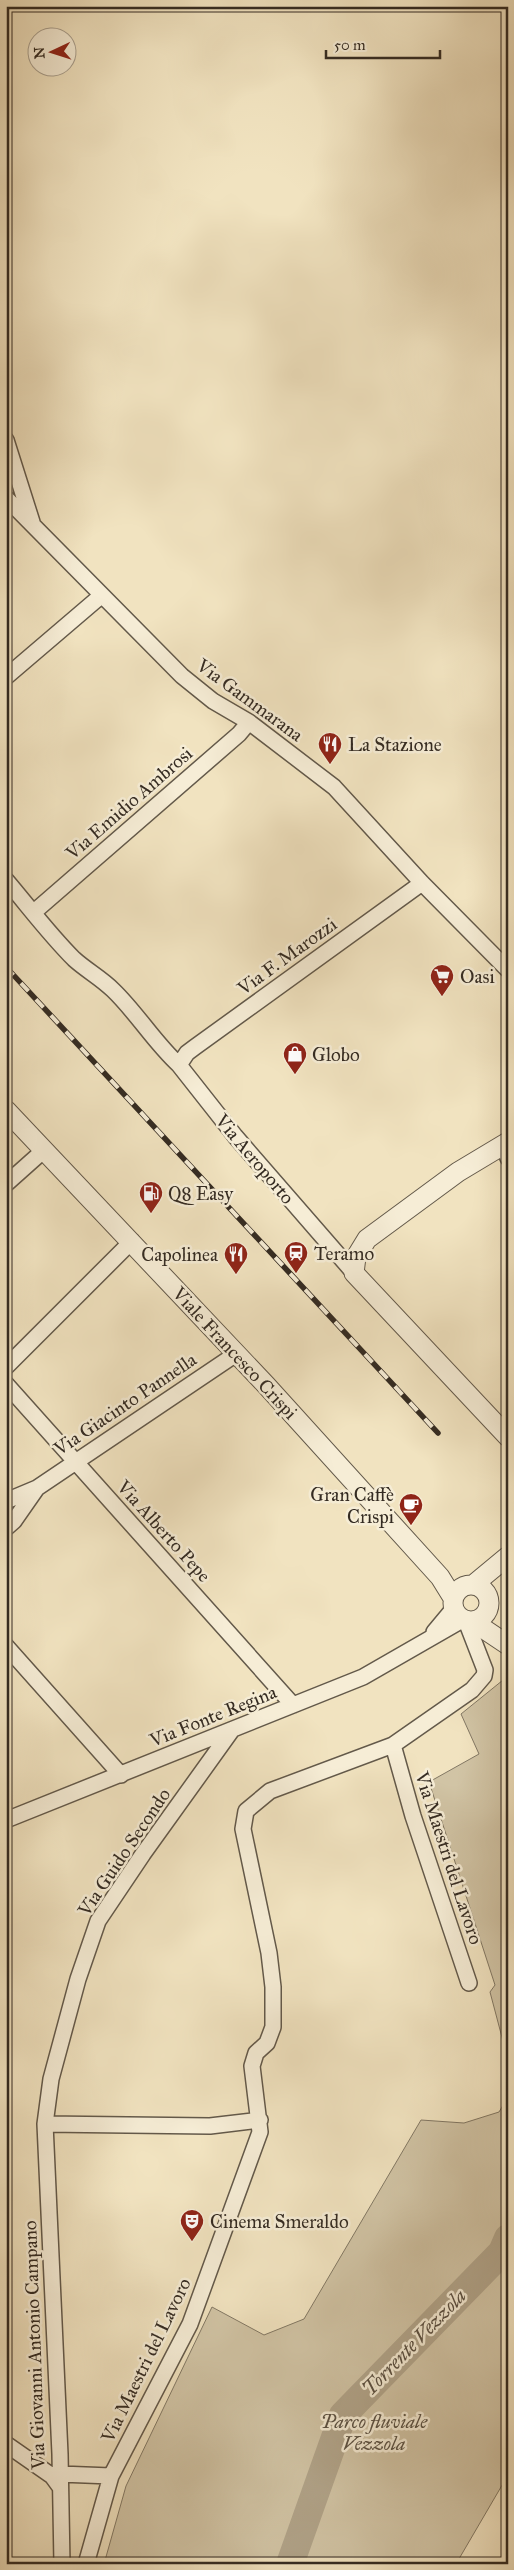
<svg xmlns="http://www.w3.org/2000/svg" width="514" height="2570" viewBox="0 0 514 2570" font-family="'IM FELL Great Primer',serif">
  <rect width="100%" height="100%" fill="#f1e3c0"/>
  <filter id="stains"><feTurbulence type="fractalNoise" baseFrequency=".004" numOctaves="4"/><feColorMatrix values="0 0 0 0 .2 0 0 0 0 .09 0 0 0 0 .02 0 0 0 .5 -.17"/></filter>
  <radialGradient id="worn" r=".72"><stop offset=".6" stop-color="#630" stop-opacity="0"/><stop offset="1" stop-color="#630" stop-opacity=".3"/></radialGradient>
  <path fill="#d1c4a5" stroke="#827864" d="M508,1676V2060L490,1992L495,1985L429,1782L479,1754L461,1714Z
    M508,2097V2475L456,2564H104L126,2486L212,2307L264,2335L304,2319L421,2120L464,2123L499,2112Z"/>
  <g fill="none" stroke-linecap="round" stroke-linejoin="round">
    <path stroke="#b1a48a" stroke-width="28" d="M290,2564L343,2415L502,2252L508,2238"/>
    <g stroke="#63594a" stroke-width="18">
      <path id="minor" d="M6,440L32,522
        M6,498L182,676L213,701L249,722L334,787L422,883L508,970
        M6,677L102,595
        M6,880C29,907 49,934 74,959C86,970 101,978 113,990C137,1013 154,1042 179,1065L235,1136L354,1273
        M34,912L239,734L249,722
        M179,1065L187,1053L195,1047L422,883
        M504,1145L508,1158
        M6,1184L43,1151
        M6,1367L132,1241
        M6,1384L293,1705
        M6,1501L37,1488L236,1354
        M6,1528L14,1521L37,1488
        M434,1632L454,1608
        M6,1646L121,1775
        M393,1745L413,1816L469,1983
        M6,1820L363,1677L464,1619
        M45,2124L210,2126L260,2120
        M6,2444L52,2476L60,2487
        M60,2474L111,2476
        M62,2564L60,2454L45,2124L51,2079L78,1979L98,1921L143,1854L232,1730
        M86,2564L111,2476L190,2324L260,2132L252,2066L256,2053L267,2043L273,2027V1987L269,1953L243,1829L246,1811L270,1791L393,1745L472,1690L484,1676L485,1670L466,1621"/>
    </g>
    <g stroke="#63594a" stroke-width="21">
      <path id="tertiary" d="M6,1110L266,1385L440,1577L453,1598
        M508,1142L458,1172L367,1239L356,1257L354,1273L508,1437
        M453 1603a18 18 0 1 1 36 0a18 18 0 1 1-36 0Z
        M473,1585L508,1556
        M472,1621L508,1645"/>
    </g>
    <use href="#minor" stroke="#f6edd6" stroke-width="15"/>
    <use href="#tertiary" stroke="#f6edd6" stroke-width="19"/>
    <g stroke="#342b22" stroke-width="5.5">
      <path id="rail" d="M6,967L438,1433"/>
    </g>
    <use href="#rail" stroke="#f6edd6" stroke-width="4" stroke-dasharray="11" stroke-linecap="butt"/>
  </g>
  <defs>
    <g id="restaurant-pin" transform="scale(1.25)"><path d="M0 17L-7.5 6A9.5 9.5 0 1 1 7.5 6Z" fill="#8f2418" stroke="#f6edd6"/><path d="M-5-6h1v4h1v-4h1v4h1v-4h1v5L-1.5 .5V6h-2V.5L-5-1ZM5-6V6H3V1.5H1.5Q1.5-4 5-6Z" fill="#fff"/></g>
    <g id="supermarket-pin" transform="scale(1.25)"><path d="M0 17L-7.5 6A9.5 9.5 0 1 1 7.5 6Z" fill="#8f2418" stroke="#f6edd6"/><path d="M-6-5.5h2.5l.6 2H6L4.5 2H-2.5L-4.4-4H-6ZM-1.5 3.2a1.3 1.3 0 1 0 .1 0ZM3 3.2a1.3 1.3 0 1 0 .1 0Z" fill="#fff"/></g>
    <g id="shop-pin" transform="scale(1.25)"><path d="M0 17L-7.5 6A9.5 9.5 0 1 1 7.5 6Z" fill="#8f2418" stroke="#f6edd6"/><path d="M-5-2.5h2.3a2.7 3.5 0 0 1 5.4 0H5L5.5 6h-11ZM-1.5-2.5h3a1.5 2.3 0 0 0-3 0Z" fill="#fff"/></g>
    <g id="fuel-pin" transform="scale(1.25)"><path d="M0 17L-7.5 6A9.5 9.5 0 1 1 7.5 6Z" fill="#8f2418" stroke="#f6edd6"/><path d="M-5.5-6h7V0h2V4h1.3V-2.5L3-4.5l.8-.8L6-3V5H2.5V1h-1V6h-7ZM-4.2-4.7v3.2H.2V-4.7Z" fill="#fff"/></g>
    <g id="station-pin" transform="scale(1.25)"><path d="M0 17L-7.5 6A9.5 9.5 0 1 1 7.5 6Z" fill="#8f2418" stroke="#f6edd6"/><path d="M-3-6H3Q5-6 5-4V2Q5 4 3 4L4.5 6H3L1.5 4h-3L-3 6H-4.5L-3 4Q-5 4-5 2V-4Q-5-6-3-6ZM-3.5-4v3h7v-3ZM-3.5 1v1.5H-2V1ZM2 1v1.5H3.5V1Z" fill="#fff"/></g>
    <g id="cafe-pin" transform="scale(1.25)"><path d="M0 17L-7.5 6A9.5 9.5 0 1 1 7.5 6Z" fill="#8f2418" stroke="#f6edd6"/><path d="M-5.5-4.5H6V0H3Q3 3.5 0 3.5H-2.5Q-5.5 3.5-5.5 0ZM3-3.2v2h1.7v-2ZM-6 4.5H4V6H-6Z" fill="#fff"/></g>
    <g id="theatre-pin" transform="scale(1.25)"><path d="M0 17L-7.5 6A9.5 9.5 0 1 1 7.5 6Z" fill="#8f2418" stroke="#f6edd6"/><path d="M-5-5.5Q0-4 5-5.5V0Q5 5 0 6Q-5 5-5 0ZM-3.3-2.5H-1v1.5H-3.3ZM1-2.5H3.3v1.5H1ZM-2.8 1Q0 5.5 2.8 1Z" fill="#fff"/></g>
  </defs>
  <g fill-rule="evenodd">
    <use href="#restaurant-pin" x="330" y="744"/>
    <use href="#supermarket-pin" x="442" y="976"/>
    <use href="#shop-pin" x="295" y="1054"/>
    <use href="#fuel-pin" x="151" y="1193"/>
    <use href="#station-pin" x="296" y="1253"/>
    <use href="#restaurant-pin" x="236" y="1254"/>
    <use href="#cafe-pin" x="411" y="1505"/>
    <use href="#theatre-pin" x="192" y="2221"/>
  </g>
  <g text-anchor="middle" dominant-baseline="central" stroke-width="5" stroke-linejoin="round" paint-order="stroke">
    <g font-size="19" fill="#342b22" stroke="#f6edd6">
      <text transform="translate(250 700) rotate(36)">Via Gammarana</text>
      <text transform="translate(129 803) rotate(-41)">Via Emidio Ambrosi</text>
      <text transform="translate(287 956) rotate(-36)">Via F. Marozzi</text>
      <text transform="translate(255 1159) rotate(50)">Via Aeroporto</text>
      <text transform="translate(235 1353) rotate(47)">Viale Francesco Crispi</text>
      <text transform="translate(125 1404) rotate(-34)">Via Giacinto Pannella</text>
      <text transform="translate(164 1531) rotate(48)">Via Alberto Pepe</text>
      <text transform="translate(213 1716) rotate(-22)">Via Fonte Regina</text>
      <text transform="translate(124 1852) rotate(-56)">Via Guido Secondo</text>
      <text transform="translate(449 1858) rotate(72)">Via Maestri del Lavoro</text>
      <text transform="translate(34 2345) rotate(-92)">Via Giovanni Antonio Campano</text>
      <text transform="translate(146 2360) rotate(-64)">Via Maestri del Lavoro</text>
    </g>
    <g font-size="19" fill="#342b22" stroke="#f6edd6" text-anchor="start">
      <text x="348" y="744">La Stazione</text>
      <text x="460" y="976">Oasi</text>
      <text x="312" y="1054">Globo</text>
      <text x="168" y="1193">Q8 Easy</text>
      <text x="314" y="1253">Teramo</text>
      <text x="218" y="1254" text-anchor="end">Capolinea</text>
      <text x="394" y="1494" text-anchor="end">Gran Caffè<tspan x="394" dy="22">Crispi</tspan></text>
      <text x="210" y="2221">Cinema Smeraldo</text>
    </g>
    <g font-size="19" font-style="italic" fill="#5b5143" stroke="#f6edd6">
      <text x="374" y="2421">Parco fluviale<tspan x="374" dy="22">Vezzola</tspan></text>
    </g>
    <g font-size="20" font-style="italic" fill="#5a4f41" stroke="#f6edd6">
      <text transform="translate(414 2342) rotate(-46)">Torrente Vezzola</text>
    </g>
  </g>
  <rect width="514" height="2570" fill="none" stroke="#f1e3c0" stroke-width="25"/>
  <rect x="8" y="8" width="499" height="2555" fill="none" stroke="#342b22" stroke-width="2.5"/>
  <rect x="12" y="12" width="489" height="2545" fill="none" stroke="#342b22"/>
  <g transform="translate(52 52) rotate(266)"><circle r="24" fill="#f6edd6" stroke="#a89f8e"/>
  <path d="M0-4L9 19L0 12L-9 19Z" fill="#8f2418"/>
  <text y="-8" font-size="14" font-weight="bold" text-anchor="middle" fill="#342b22">N</text>
  </g>
  <path d="M326 50v8h114v-8" fill="none" stroke="#342b22" stroke-width="2.5"/>
  <text x="334" y="50" font-size="15" fill="#342b22" stroke="#f6edd6" stroke-width="4" paint-order="stroke">50 m</text>
  <rect width="100%" height="100%" filter="url(#stains)"/>
  <rect width="100%" height="100%" fill="url(#worn)"/>
</svg>
